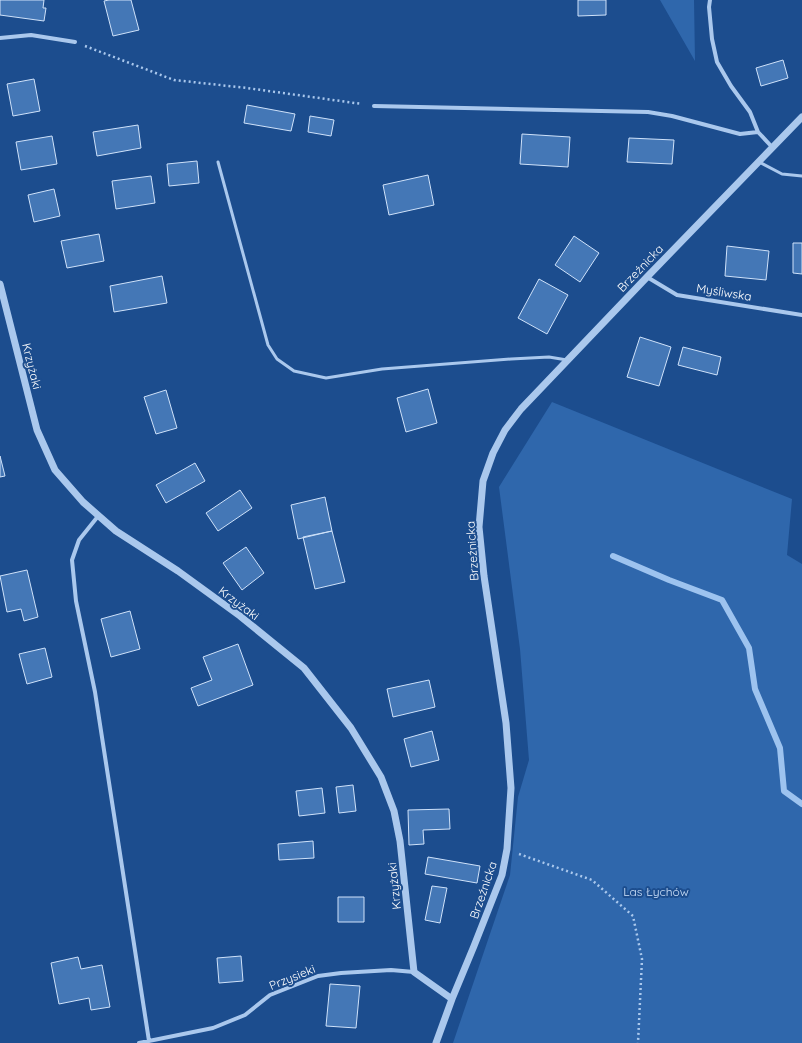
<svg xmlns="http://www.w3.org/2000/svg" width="802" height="1043" viewBox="0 0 802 1043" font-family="Quicksand,sans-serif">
  <rect width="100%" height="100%" fill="#1c4d8e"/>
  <path fill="#2f67ac" d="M660,0H694L695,61Z
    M552,402L792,499L787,555L802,564V1043H453L510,875L518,797L529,760L520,649L499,487Z"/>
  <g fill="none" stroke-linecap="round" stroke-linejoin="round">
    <path stroke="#9dc3ef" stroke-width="6" d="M613,556L669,580L722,600L749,648L755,689L780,748L784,791L802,804"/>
  </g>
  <path fill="#4477b6" stroke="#cfe2fa" d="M0,0H44L43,8H46L44,21L0,15Z
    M109,0H131L139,30L113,36L104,1Z
    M578,0H606V15L578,16Z
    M783,60L788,78L761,86L756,68Z
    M34,79L40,111L13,116L7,84Z
    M247,105L295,114L291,131L244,123Z
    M310,116L334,120L331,136L308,132Z
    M138,125L141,148L97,156L93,132Z
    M522,134L570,137L568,167L520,164Z
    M52,136L57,164L21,170L16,142Z
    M629,138L674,140L672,164L627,162Z
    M197,161L199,183L169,186L167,164Z
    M428,175L434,205L389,215L383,185Z
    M151,176L155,203L116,209L112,181Z
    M54,189L60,216L34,222L28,195Z
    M99,234L104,261L67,268L61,241Z
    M574,236L599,253L580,282L555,265Z
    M793,243H802V274L793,273Z
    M727,246L769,251L766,280L725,276Z
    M162,276L167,303L114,312L110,286Z
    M539,279L568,295L547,334L518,318Z
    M640,337L671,347L659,386L627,377Z
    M683,347L721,357L717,375L678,365Z
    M428,389L437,423L406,432L397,398Z
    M166,390L177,428L156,434L144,397Z
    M0,456L5,476L0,477Z
    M195,463L205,481L166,503L156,485Z
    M240,490L252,508L218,531L206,513Z
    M325,497L332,531L298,539L291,505Z
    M332,531L345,582L315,589L303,537Z
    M246,547L264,573L242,590L223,563Z
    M27,570L38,617L24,621L21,609L7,612L0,576Z
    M130,611L140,649L111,657L101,619Z
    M238,644L253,685L198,706L191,688L212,680L203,657Z
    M45,648L52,677L27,684L19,654Z
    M429,680L435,707L393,717L387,689Z
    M432,731L439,760L411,767L404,739Z
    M353,785L356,811L339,813L336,787Z
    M322,788L325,813L299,816L296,791Z
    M449,809L450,829L423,830L424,844L409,845L408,810Z
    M313,841L314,858L279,860L278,844Z
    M428,857L480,866L477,883L425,874Z
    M432,886L447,888L440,923L425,920Z
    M338,897H364V922H338Z
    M241,956L243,981L219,983L217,958Z
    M78,957L81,969L102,965L110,1007L91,1010L89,998L59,1004L51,963Z
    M330,984L360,986L356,1028L326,1026Z"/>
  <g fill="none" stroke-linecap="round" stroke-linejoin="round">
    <path stroke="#aac8ed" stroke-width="2.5" stroke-dasharray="2 3" stroke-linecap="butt" d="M85,46L174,80L247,88L362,104
      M519,854L592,880L633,916L642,959L638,1043"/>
    <path stroke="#aac8ed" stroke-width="3" d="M218,162L268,345L277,359L294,371L326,378L382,369L511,359L549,357L567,360
      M759,162L782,174L802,176"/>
    <path stroke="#aac8ed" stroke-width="4" d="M710,0L709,7L712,39L717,62L731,86L750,112L758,132L772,147
      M0,38L31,35L75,42
      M374,106L648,112L672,116L740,134L758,132
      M647,277L677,295L802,315
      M99,515L79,540L72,560L76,601L95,692L149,1041
      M139,1043L213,1028L245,1015L270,995L318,976L341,973L391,970L414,972"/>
    <path stroke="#aac8ed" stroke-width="7" d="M0,284L37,430L55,470L83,502L116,531L178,571L240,616L304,668L351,728L381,777L394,811L400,841L414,972L452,999L436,1043
      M452,999L474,946L502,875L507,849L511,788L506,723L484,576L479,527L483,481L493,453L505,430L521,409L647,277L802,117"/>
  </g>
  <g text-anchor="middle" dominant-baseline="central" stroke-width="4" stroke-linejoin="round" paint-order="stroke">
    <g font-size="12" fill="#fff" stroke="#1c4d8e">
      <text transform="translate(640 268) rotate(-46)">Brzeźnicka</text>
      <text transform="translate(724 292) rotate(9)">Myśliwska</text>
      <text transform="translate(32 366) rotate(76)">Krzyżaki</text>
      <text transform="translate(472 551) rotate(-94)">Brzeźnicka</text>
      <text transform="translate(239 603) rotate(37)">Krzyżaki</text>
      <text transform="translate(394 886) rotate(-96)">Krzyżaki</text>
      <text transform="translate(483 890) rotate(-71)">Brzeźnicka</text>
      <text transform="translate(292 977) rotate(-22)">Przysieki</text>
    </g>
    <g font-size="12" fill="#cfe2fa" stroke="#1c4d8e">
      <text x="656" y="891">Las Łychów</text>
    </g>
  </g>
</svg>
